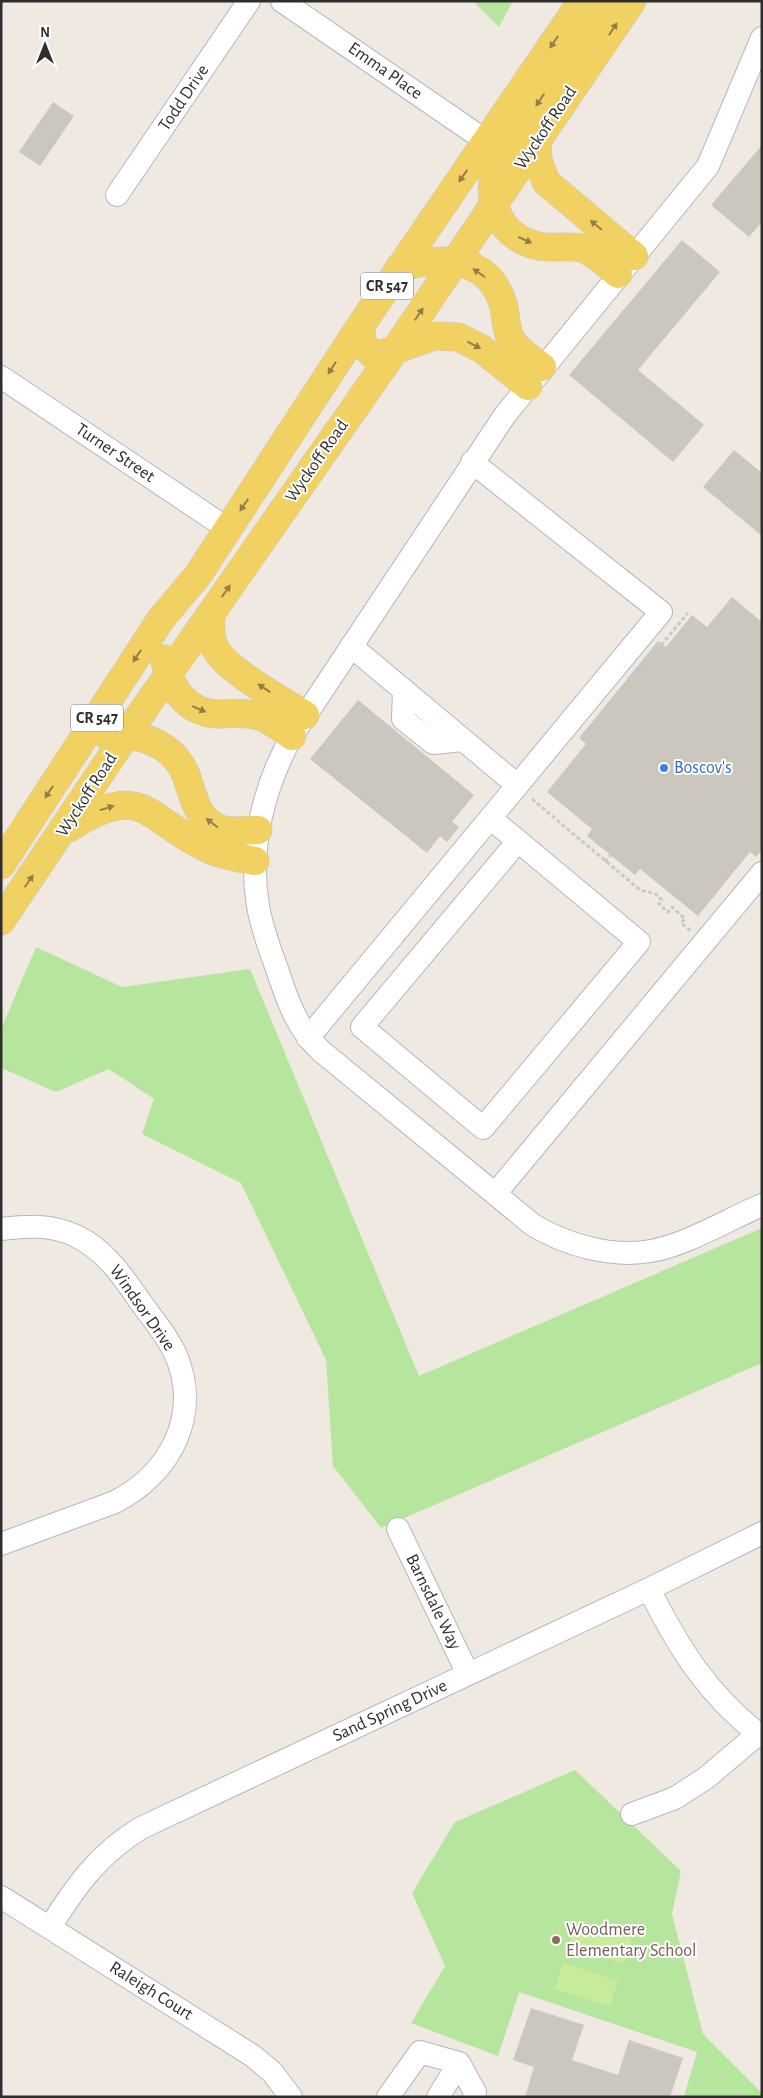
<svg xmlns="http://www.w3.org/2000/svg" width="763" height="2098" viewBox="0 0 763 2098" font-family="'Alegreya Sans',sans-serif">
  <rect width="100%" height="100%" fill="#efe9e1"/>
  <path fill="#b6e59e" d="M473,1H513L499,27Z
    M36,947L122,987L250,969L419,1376L762,1228V1363L381,1528L333,1466L326,1360L241,1183L142,1134L154,1099L109,1069L56,1092L1,1068V1029Z
    M575,1770L681,1871L672,1914L703,2034L762,2093V2097H684L697,2052L519,1992L498,2056L411,2023L445,1966L412,1893L455,1822Z"/>
  <path fill="#c9ec9a" d="M577,1921L632,1939L624,1964L569,1946Z
    M563,1963L618,1981L610,2006L555,1989Z"/>
  <path fill="#cbc7bf" d="M53,102L74,116L40,166L19,152Z
    M762,145V222L749,237L711,205Z
    M682,240L720,272L638,370L704,425L673,462L569,375Z
    M734,450L762,473V536L703,487Z
    M732,597L762,622V850L756,857L750,852L698,916L640,869L635,875L587,836L592,829L547,792L586,744L579,738L658,641L666,647L692,615L707,627Z
    M358,700L474,795L452,822L459,827L447,842L440,836L427,853L310,759Z
    M531,2008L584,2025L572,2060L618,2075L629,2040L683,2058L670,2097H525L534,2067L513,2060Z"/>
  <g fill="none" stroke-linecap="round" stroke-linejoin="round">
    <g stroke="#b4b7c1" stroke-width="24">
      <path id="minor" d="M282,1L486,141
        M762,38L708,166L505,415L292,736C264,786 248,848 258,906C262,930 271,952 279,975C289,1005 298,1029 321,1051L533,1225C566,1245 612,1258 651,1251C686,1245 729,1219 762,1205
        M117,195L249,1
        M1,377L228,529
        M351,646L517,785
        M404,690L403,719L433,743L463,740
        M490,818L518,841L639,942L483,1128L362,1027L518,841
        M308,1038L661,612L472,462
        M495,1194L762,873
        M1,1229C27,1226 51,1224 76,1236C104,1249 122,1275 139,1300C151,1317 166,1334 175,1353C202,1414 171,1473 115,1502L1,1544
        M398,1529L468,1674
        M649,1589C679,1649 708,1695 762,1737
        M632,1814L675,1798L706,1778L758,1734
        M1,1897L253,2056L272,2072L291,2097
        M50,1927C76,1886 98,1854 141,1828L649,1589L762,1533
        M388,2097L420,2052L459,2063L475,2092L474,2097
        M438,2097L459,2063"/>
    </g>
    <g stroke="#c9c9c9" stroke-width="29">
      <path id="major" d="M606,1L502,155C481,191 495,236 538,246C552,249 567,245 581,248C595,252 607,265 618,274
        M537,142L538,160L546,182L634,256
        M399,268C436,257 484,254 501,298C507,311 504,327 511,339C517,351 532,359 542,367
        M361,325L362,343L372,354H383L434,336L458,337L482,349L528,386
        M211,614C210,626 210,637 215,648C226,670 283,701 305,715
        M165,659C168,687 187,712 216,714C230,714 246,712 259,716C271,720 282,729 292,736
        M109,737C141,732 173,744 186,775C193,795 197,821 220,829C231,833 246,830 258,830
        M67,829C146,779 143,819 211,850C224,856 241,858 255,861
        M1,865L161,619L198,575L361,325L582,1
        M1,921L126,735L395,350L632,1"/>
    </g>
    <path stroke="#c9c9c9" stroke-width="3" stroke-dasharray="4 2.5" stroke-linecap="butt" d="M632,680L688,613
      M623,691L627,695
      M532,799L640,890L656,894L662,900L659,904L668,912L672,907L685,919L681,923L691,931
      M605,862L611,855"/>
    <use href="#minor" stroke="#fff" stroke-width="22"/>
    <use href="#major" stroke="#f2d163" stroke-width="28"/>
  </g>
  <defs><path id="oneway-solid" d="M-6-.8H1V-3.2L6.5 0L1 3.2V.8H-6Z" transform="scale(1.25)"/></defs>
  <g fill="#908048">
    <use href="#oneway-solid" transform="translate(613 29) rotate(-56)"/>
    <use href="#oneway-solid" transform="translate(554 42) rotate(124)"/>
    <use href="#oneway-solid" transform="translate(540 100) rotate(124)"/>
    <use href="#oneway-solid" transform="translate(463 176) rotate(125)"/>
    <use href="#oneway-solid" transform="translate(596 225) rotate(-141)"/>
    <use href="#oneway-solid" transform="translate(525 240) rotate(24)"/>
    <use href="#oneway-solid" transform="translate(479 273) rotate(-145)"/>
    <use href="#oneway-solid" transform="translate(419 314) rotate(-56)"/>
    <use href="#oneway-solid" transform="translate(474 345) rotate(27)"/>
    <use href="#oneway-solid" transform="translate(332 368) rotate(123)"/>
    <use href="#oneway-solid" transform="translate(244 505) rotate(124)"/>
    <use href="#oneway-solid" transform="translate(226 591) rotate(-55)"/>
    <use href="#oneway-solid" transform="translate(137 656) rotate(123)"/>
    <use href="#oneway-solid" transform="translate(264 688) rotate(-147)"/>
    <use href="#oneway-solid" transform="translate(199 709) rotate(23)"/>
    <use href="#oneway-solid" transform="translate(49 792) rotate(123)"/>
    <use href="#oneway-solid" transform="translate(107 808) rotate(-17)"/>
    <use href="#oneway-solid" transform="translate(212 823) rotate(-143)"/>
    <use href="#oneway-solid" transform="translate(29 881) rotate(-55)"/>
  </g>
  <circle fill="#3f7fe0" stroke="#fff" stroke-width="2" cx="664" cy="768" r="5"/>
  <circle fill="#8d6e63" stroke="#fff" stroke-width="2" cx="556" cy="1940" r="5"/>
  <g text-anchor="middle" dominant-baseline="central" stroke-width="4" stroke-linejoin="round" paint-order="stroke">
    <g fill="#fff" stroke="#6d6d6d" stroke-width="1">
      <rect x="361" y="272.5" width="52" height="27" rx="4"/>
      <rect x="71" y="704.5" width="52" height="27" rx="4"/>
    </g>
    <g font-size="16" font-weight="bold" fill="#2e2e2e">
      <text x="387" y="286">CR 547</text>
      <text x="97" y="718">CR 547</text>
    </g>
    <g font-size="18" fill="#2e2e2e" stroke="#fff">
      <text transform="translate(385 71) rotate(35)">Emma Place</text>
      <text transform="translate(184 98) rotate(-56)">Todd Drive</text>
      <text transform="translate(546 128) rotate(-56)">Wyckoff Road</text>
      <text transform="translate(115 453) rotate(34)">Turner Street</text>
      <text transform="translate(317 461) rotate(-55)">Wyckoff Road</text>
      <text transform="translate(87 795) rotate(-57)">Wyckoff Road</text>
      <text transform="translate(142 1308) rotate(55)">Windsor Drive</text>
      <text transform="translate(433 1602) rotate(64)">Barnsdale Way</text>
      <text transform="translate(390 1711) rotate(-25)">Sand Spring Drive</text>
      <text transform="translate(151 1991) rotate(32)">Raleigh Court</text>
    </g>
    <g font-size="18" fill="#366cbe" stroke="#fff" text-anchor="start">
      <text x="674" y="768">Boscov's</text>
    </g>
    <g font-size="18" fill="#785e54" stroke="#fff" text-anchor="start">
      <text x="566" y="1930">Woodmere<tspan x="566" dy="21">Elementary School</tspan></text>
    </g>
  </g>
  <rect width="763" height="2098" fill="none" stroke="#2e2e2e" stroke-width="5"/>
  <g transform="translate(45 45)" stroke="#ffffff" stroke-width="4" paint-order="stroke">
  <path d="M0-4L9 19L0 12L-9 19Z" fill="#2e2e2e"/>
  <text y="-8" font-size="14" font-weight="bold" text-anchor="middle" fill="#2e2e2e">N</text>
  </g>
</svg>
